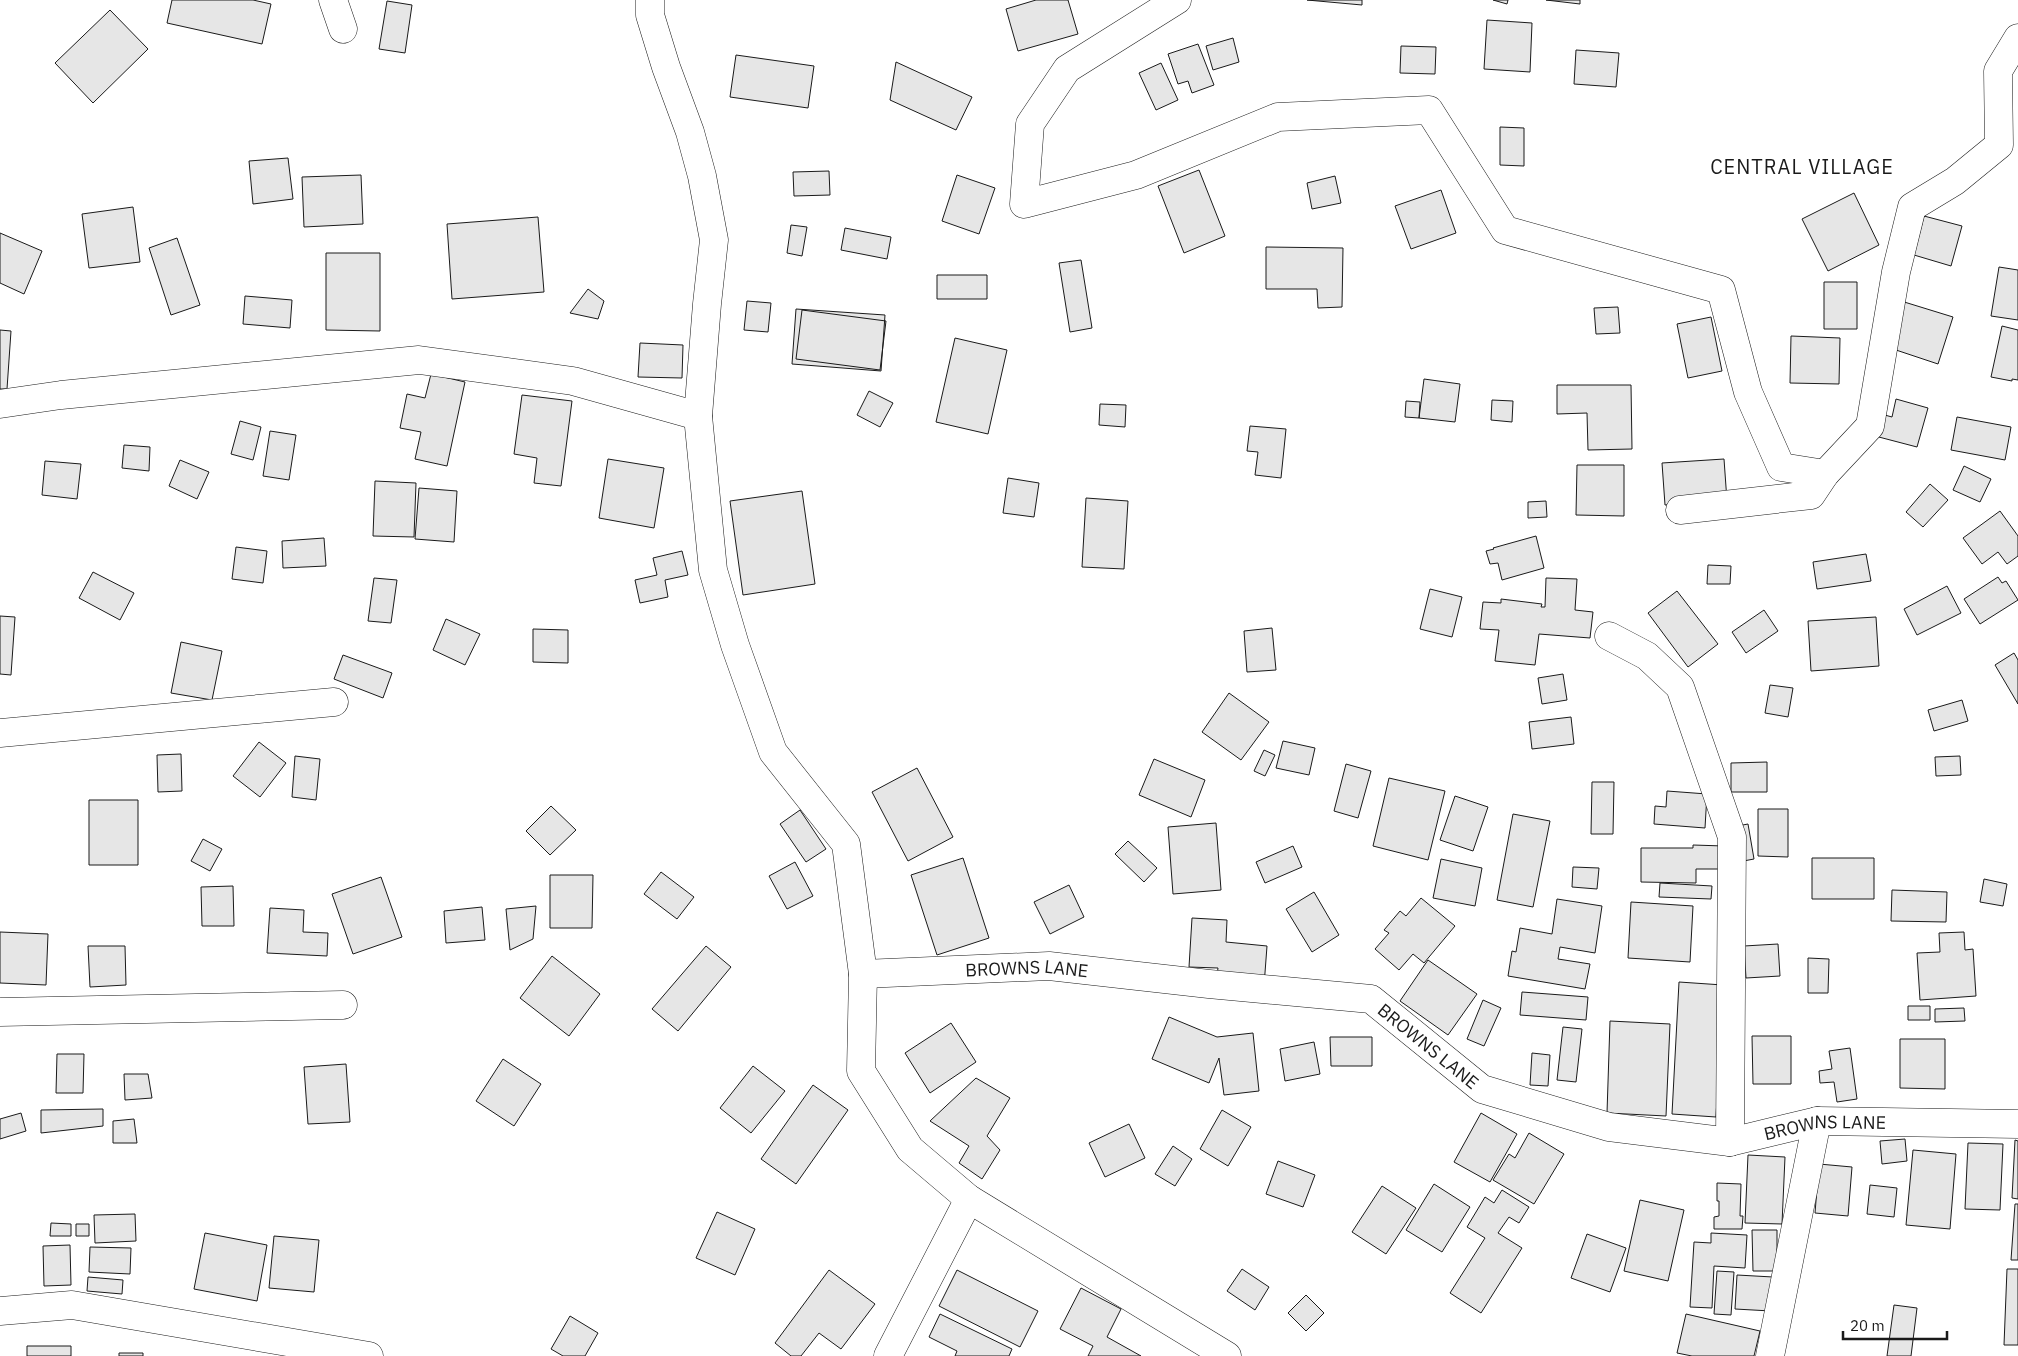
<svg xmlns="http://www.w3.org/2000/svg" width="2018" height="1356" viewBox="0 0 2018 1356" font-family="'IBM Plex Sans',sans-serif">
  <rect width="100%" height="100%" fill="#fff"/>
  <path fill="#e6e6e6" stroke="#1a1a1a" d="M172,0H253L271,4L262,44L167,23Z
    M1036,0H1068L1078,34L1018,51L1006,9Z
    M1307,0H1362V5Z
    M1493,0H1508L1507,4Z
    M1546,0H1580V4Z
    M387,1L412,5L405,53L379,49Z
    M110,10L148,49L93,103L55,63Z
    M1487,20L1532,23L1530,72L1484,69Z
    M1233,38L1239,62L1213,70L1206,46Z
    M1198,44L1214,85L1192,93L1188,81L1178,84L1168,54Z
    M1401,46L1436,47L1435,74L1400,73Z
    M1576,50L1619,53L1616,87L1574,84Z
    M736,55L814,66L808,108L730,97Z
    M896,62L972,97L956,130L890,100Z
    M1161,63L1178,100L1156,110L1139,73Z
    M1500,127L1524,128V166L1500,165Z
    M288,158L293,199L253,204L249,161Z
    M1199,170L1225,236L1184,253L1158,186Z
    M829,171L830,195L794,196L793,172Z
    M361,175L363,224L304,227L302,177Z
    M957,175L995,188L979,234L942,221Z
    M1335,176L1341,203L1312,209L1307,183Z
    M1441,190L1456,233L1411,249L1395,206Z
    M1854,193L1879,245L1828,271L1802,219Z
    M133,207L140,262L89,268L82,214Z
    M1924,216L1962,226L1951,266L1914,255Z
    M538,217L544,292L452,299L447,224Z
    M791,225L807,227L802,256L787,253Z
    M845,228L891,237L887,259L841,250Z
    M0,233L42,251L24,294L0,283Z
    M177,238L200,305L171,315L149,248Z
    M1266,247L1343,248L1342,307L1318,308L1317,289H1266Z
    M326,253H380V331L326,330Z
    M1081,260L1092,328L1070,332L1059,263Z
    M1999,267L2018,270V320L1991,316Z
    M937,275H987V299H937Z
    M1824,282H1857V329H1824Z
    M588,289L604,301L598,319L570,313Z
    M245,296L292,300L290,328L243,324Z
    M747,301L771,303L768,332L744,330Z
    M1901,301L1953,317L1938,364L1887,347Z
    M1618,307L1620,333L1596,334L1594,308Z
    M796,309L885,315L881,371L792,364Z
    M802,310L886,321L880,370L796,359Z
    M1711,317L1722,371L1688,378L1677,324Z
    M2002,326L2018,330V380L2012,379V381L1991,377Z
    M0,330L11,331L7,389H0Z
    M1791,336L1840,338L1839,384L1790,383Z
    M955,338L1007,350L988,434L936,422Z
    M640,343L683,345L682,378L638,377Z
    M431,374L465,382L447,466L415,459L421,432L400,428L407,394L425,398Z
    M1424,379L1460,384L1455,422L1419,418Z
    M1557,385H1631L1632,449L1588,450L1587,413L1557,414Z
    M869,391L893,403L880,427L857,415Z
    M522,395L572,401L561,486L534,483L537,458L514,454Z
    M1896,399L1928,408L1917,447L1875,436L1881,414L1892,417Z
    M1492,400L1513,401L1512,422L1491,420Z
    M1406,401L1420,402L1419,418L1405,417Z
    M1100,404L1126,405L1125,427L1099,425Z
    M1957,417L2011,427L2005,460L1951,450Z
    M240,421L261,427L253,460L231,454Z
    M1250,426L1286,429L1281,478L1255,475L1258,452L1247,451Z
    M270,431L296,435L289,480L263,476Z
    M124,445L150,447L149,471L122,468Z
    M608,459L664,468L654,528L599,518Z
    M1724,459L1727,501L1665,505L1662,463Z
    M180,460L209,472L197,499L169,486Z
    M45,461L81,464L77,499L42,495Z
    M1577,465H1624V516L1576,515Z
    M1964,466L1991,479L1980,502L1953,490Z
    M1008,478L1039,483L1034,517L1003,513Z
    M375,481L416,483L414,537L373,536Z
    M1930,484L1948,500L1923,527L1906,512Z
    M419,488L457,491L454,542L415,539Z
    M802,491L815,584L743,595L730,501Z
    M1086,498L1128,501L1124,569L1082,567Z
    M1546,501L1547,517L1528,518V502Z
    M2000,511L2018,536V556L2007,564L1998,552L1982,564L1963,538Z
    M1536,536L1544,568L1502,580L1498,563L1490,564L1486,551L1494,549L1493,548Z
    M324,538L326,566L283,568L282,541Z
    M236,547L267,551L263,583L232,579Z
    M682,551L688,575L665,580L668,597L640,603L635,580L657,575L653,558Z
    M1866,554L1871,581L1817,589L1813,562Z
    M1708,565L1731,566L1730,584H1707Z
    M93,572L134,593L120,620L79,598Z
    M1998,577L2002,583L2006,581L2018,600L1980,624L1964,599Z
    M374,578L397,580L391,623L368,621Z
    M1546,578L1577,579L1575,610L1593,612L1590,638L1539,634L1535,665L1495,661L1499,630L1480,629L1483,602L1501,603V599L1542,604L1541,607H1545Z
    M1947,586L1961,613L1917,635L1904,609Z
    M1430,589L1462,597L1452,637L1420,629Z
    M1677,591L1718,644L1688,667L1648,613Z
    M1764,610L1778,631L1746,653L1732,632Z
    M0,616L15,617L11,675L0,674Z
    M1876,617L1879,666L1811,671L1808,621Z
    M446,619L480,634L465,665L433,650Z
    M1272,628L1276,670L1247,672L1244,631Z
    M533,629L568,630V663L533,662Z
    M181,642L222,651L212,700L171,693Z
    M2014,653L2018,660V704L1995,665Z
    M343,655L392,673L383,698L334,679Z
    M1563,674L1567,700L1542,704L1538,678Z
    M1770,685L1793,688L1788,717L1765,713Z
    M1229,693L1269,722L1241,760L1202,732Z
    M1962,700L1968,721L1934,731L1928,710Z
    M1571,717L1574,744L1532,749L1529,722Z
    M1283,741L1315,748L1309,775L1276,768Z
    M259,742L286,763L260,797L233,776Z
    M1264,750L1275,755L1265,776L1254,771Z
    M181,754L182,791L158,792L157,755Z
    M295,756L320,759L316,800L292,797Z
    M1960,756L1961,775L1936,776L1935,757Z
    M1154,759L1205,780L1191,817L1139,795Z
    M1767,762V792H1731V763Z
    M1346,764L1371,771L1358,818L1334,811Z
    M917,768L953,837L908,861L872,792Z
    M1389,778L1445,791L1428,860L1373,846Z
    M1592,782H1614L1613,834H1591Z
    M1667,791L1707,794L1705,828L1654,824L1655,806L1666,807Z
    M1455,796L1488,807L1473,851L1440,840Z
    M89,800H138V865H89Z
    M551,806L576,830L550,855L526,831Z
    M1758,809H1788V857L1758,856Z
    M800,810L826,849L806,862L780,824Z
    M1513,814L1550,821L1533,907L1497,900Z
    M1216,823L1221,890L1173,894L1168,827Z
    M1748,824L1754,859L1738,862L1732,827Z
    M203,839L222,849L210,871L191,861Z
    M1128,841L1157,868L1144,882L1115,854Z
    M1693,845L1724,846L1723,869H1696V883L1641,882V848H1693Z
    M1293,846L1302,867L1265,883L1256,862Z
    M963,858L989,938L937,955L911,875Z
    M1812,858H1874V899H1812Z
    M1441,859L1482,868L1475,906L1433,898Z
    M795,862L813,896L787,909L769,876Z
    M1573,867L1599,868L1597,889L1572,887Z
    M661,872L694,897L677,919L644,894Z
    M550,875H593L592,928H550Z
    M381,877L402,937L353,954L332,894Z
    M1984,879L2007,884L2003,906L1980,902Z
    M1660,883L1712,886L1711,899L1659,897Z
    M1069,885L1084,917L1050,934L1034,902Z
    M233,886L234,926H202L201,887Z
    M1892,890L1947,892L1946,922L1891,921Z
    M1314,892L1339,935L1312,952L1286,909Z
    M1421,898L1455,926L1424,963L1413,954L1399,970L1375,949L1389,933L1384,930L1400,911L1406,916Z
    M1557,899L1602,906L1595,953L1560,947L1558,959L1590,964L1585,989L1508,976L1512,951L1516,952L1520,928L1552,934Z
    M1631,902L1693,906L1690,962L1628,958Z
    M536,906L533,939L510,950L506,909Z
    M482,907L485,940L446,943L444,911Z
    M270,908L304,910L303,932L328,933L327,956L267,953Z
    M1192,918L1227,920L1226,942L1267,946L1264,986L1216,982L1218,968L1189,967Z
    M0,932L48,934L46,985L0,983Z
    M1964,932L1965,950L1973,949L1976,996L1920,1000L1917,953L1940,952L1939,933Z
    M1778,944L1780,976L1746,978L1744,946Z
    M88,946H125L126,985L90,987Z
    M706,946L731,967L678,1031L652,1009Z
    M552,956L600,994L569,1036L520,998Z
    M1808,958L1829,959L1828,993H1808Z
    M1428,960L1477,994L1448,1035L1400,1001Z
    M1679,982L1723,985L1716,1117L1672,1114Z
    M1522,992L1588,997L1586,1020L1520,1015Z
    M1483,1000L1501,1008L1484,1046L1467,1039Z
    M1908,1006H1930V1020H1908Z
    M1964,1008L1965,1021L1935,1022V1009Z
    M1169,1017L1217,1037L1253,1033L1259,1091L1224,1095L1219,1058L1209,1083L1152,1059Z
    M1610,1021L1670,1024L1666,1116L1607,1113Z
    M951,1023L976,1062L930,1093L905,1053Z
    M1563,1027L1582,1029L1576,1082L1557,1080Z
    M1752,1036H1791V1084H1753Z
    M1330,1037H1372V1066H1331Z
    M1900,1039H1945V1089L1900,1088Z
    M1314,1042L1320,1074L1285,1081L1280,1049Z
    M1850,1048L1857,1099L1837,1102L1834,1082L1820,1083L1819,1071L1832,1069L1829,1051Z
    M1532,1053L1550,1055L1548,1086L1530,1085Z
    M57,1054H84L83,1093H56Z
    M503,1059L541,1084L514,1126L476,1101Z
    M346,1064L350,1122L308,1124L304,1067Z
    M753,1066L785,1091L751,1133L720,1108Z
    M124,1074H148L152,1098L125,1100Z
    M976,1078L1010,1098L987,1136L1000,1150L982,1179L959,1163L969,1146L930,1121Z
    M813,1085L848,1110L796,1184L761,1159Z
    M103,1109V1126L41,1133V1110Z
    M1222,1110L1251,1127L1228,1166L1200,1149Z
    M21,1113L26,1131L0,1139V1119Z
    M1481,1113L1517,1134L1490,1182L1454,1162Z
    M134,1119L137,1143H113V1121Z
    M1129,1124L1145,1158L1105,1177L1089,1143Z
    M1529,1133L1564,1154L1534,1204L1493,1180L1509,1154L1515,1158Z
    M1905,1139L1907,1161L1882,1164L1880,1141Z
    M2015,1140L2018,1141V1199L2012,1198Z
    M1968,1143L2003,1144L2000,1210L1965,1209Z
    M1173,1146L1192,1159L1175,1186L1155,1174Z
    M1913,1150L1956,1154L1950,1229L1906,1225Z
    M1748,1155L1785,1157L1782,1224L1745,1223Z
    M1278,1161L1315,1175L1303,1207L1266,1194Z
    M1819,1164L1852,1167L1848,1216L1815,1213Z
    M1717,1183L1741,1184L1740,1216H1743L1742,1229H1714V1217L1719,1216V1201H1717Z
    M1434,1184L1470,1207L1442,1252L1406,1230Z
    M1870,1185L1897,1188L1894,1217L1867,1214Z
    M1382,1186L1416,1208L1386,1254L1352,1232Z
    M1502,1190L1529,1207L1519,1223L1509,1217L1498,1233L1522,1248L1481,1313L1450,1293L1485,1238L1467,1227L1485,1197L1494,1203Z
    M1640,1200L1684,1210L1668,1281L1624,1271Z
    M2015,1204H2018V1260H2011Z
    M717,1212L755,1229L735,1275L696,1258Z
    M135,1214L136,1241L95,1243L94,1215Z
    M51,1223L71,1224V1236H50Z
    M76,1224H89V1236H76Z
    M1752,1230H1777V1271H1753Z
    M205,1233L267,1245L257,1301L194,1289Z
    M1711,1233L1747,1235L1745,1268L1714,1266L1712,1308L1690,1307L1694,1242L1711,1243Z
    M1587,1234L1626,1248L1610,1292L1571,1278Z
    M274,1236L319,1240L314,1292L269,1288Z
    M70,1245L71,1285L44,1286L43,1246Z
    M90,1247L131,1248L130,1274L89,1272Z
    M1242,1269L1269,1287L1255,1310L1227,1291Z
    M2007,1269H2018V1345H2004Z
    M829,1270L875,1304L841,1349L819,1333L801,1356H791L775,1343Z
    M957,1270L1038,1311L1020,1347L939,1306Z
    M1717,1271L1734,1272L1731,1315L1714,1314Z
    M1737,1275L1773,1277L1771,1311L1735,1309Z
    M88,1277L123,1280L122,1294L87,1291Z
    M1081,1288L1121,1309L1107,1337L1141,1356H1088L1093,1346L1060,1329Z
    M1306,1295L1324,1313L1306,1331L1288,1313Z
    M1894,1305L1917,1308L1911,1356H1887Z
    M940,1314L1012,1349L1009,1356H955L957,1351L929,1337Z
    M1686,1314L1760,1331L1754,1356H1692L1677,1353Z
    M570,1316L598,1333L585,1356H563L551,1349Z
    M27,1346H71V1356H27Z
    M119,1353H143V1356H119Z"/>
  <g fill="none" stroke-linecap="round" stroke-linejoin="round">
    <g stroke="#1a1a1a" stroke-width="29">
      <g id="minor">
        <path d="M333,0L343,29"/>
        <path d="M650,0V15L666,67L690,132L702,176L714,240L707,304L698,416L713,570L735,645L773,752L846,844L863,974L861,1071L910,1149L969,1199L1227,1356"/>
        <path d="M1177,0L1067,69L1030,124L1024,204L1136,175L1278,117L1429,110L1505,230L1721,290L1748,392L1781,467L1825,474"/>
        <path d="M0,404L61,395L419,360L573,381L698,416"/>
        <path d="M1680,510L1811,495L1825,474L1870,426L1896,272L1912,207L1955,181L1999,145L1998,71L2018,38"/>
        <path d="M1609,636L1647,656L1680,687L1732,837L1730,1142"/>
        <path d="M0,733L334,702"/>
        <path id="s1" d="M863,974L1049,966L1209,984L1371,999L1482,1089L1609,1127L1730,1142L1817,1121L2018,1124"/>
        <path d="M0,1012L343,1005"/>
        <path d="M0,1311L72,1305L369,1356"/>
        <path d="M888,1356L969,1199"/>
        <path d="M1770,1356L1817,1121"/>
      </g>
    </g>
    <use href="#minor" stroke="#fff" stroke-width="28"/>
  </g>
  <g text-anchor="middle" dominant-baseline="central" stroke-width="4" stroke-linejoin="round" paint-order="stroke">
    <g font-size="18" fill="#1a1a1a" stroke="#fff">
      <text stroke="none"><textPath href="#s1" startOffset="164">BROWNS LANE</textPath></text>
      <text stroke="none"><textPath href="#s1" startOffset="584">BROWNS LANE</textPath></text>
      <text stroke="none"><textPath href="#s1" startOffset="1004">BROWNS LANE</textPath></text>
    </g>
    <g font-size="20" letter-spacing="1" fill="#1a1a1a" stroke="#fff">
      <text x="1802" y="166">CENTRAL VILLAGE</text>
    </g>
  </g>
  <path d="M1843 1331v8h104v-8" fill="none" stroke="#1a1a1a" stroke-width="2.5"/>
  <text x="1850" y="1331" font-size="15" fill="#1a1a1a" stroke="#ffffff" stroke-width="4" paint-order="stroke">20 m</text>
</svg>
